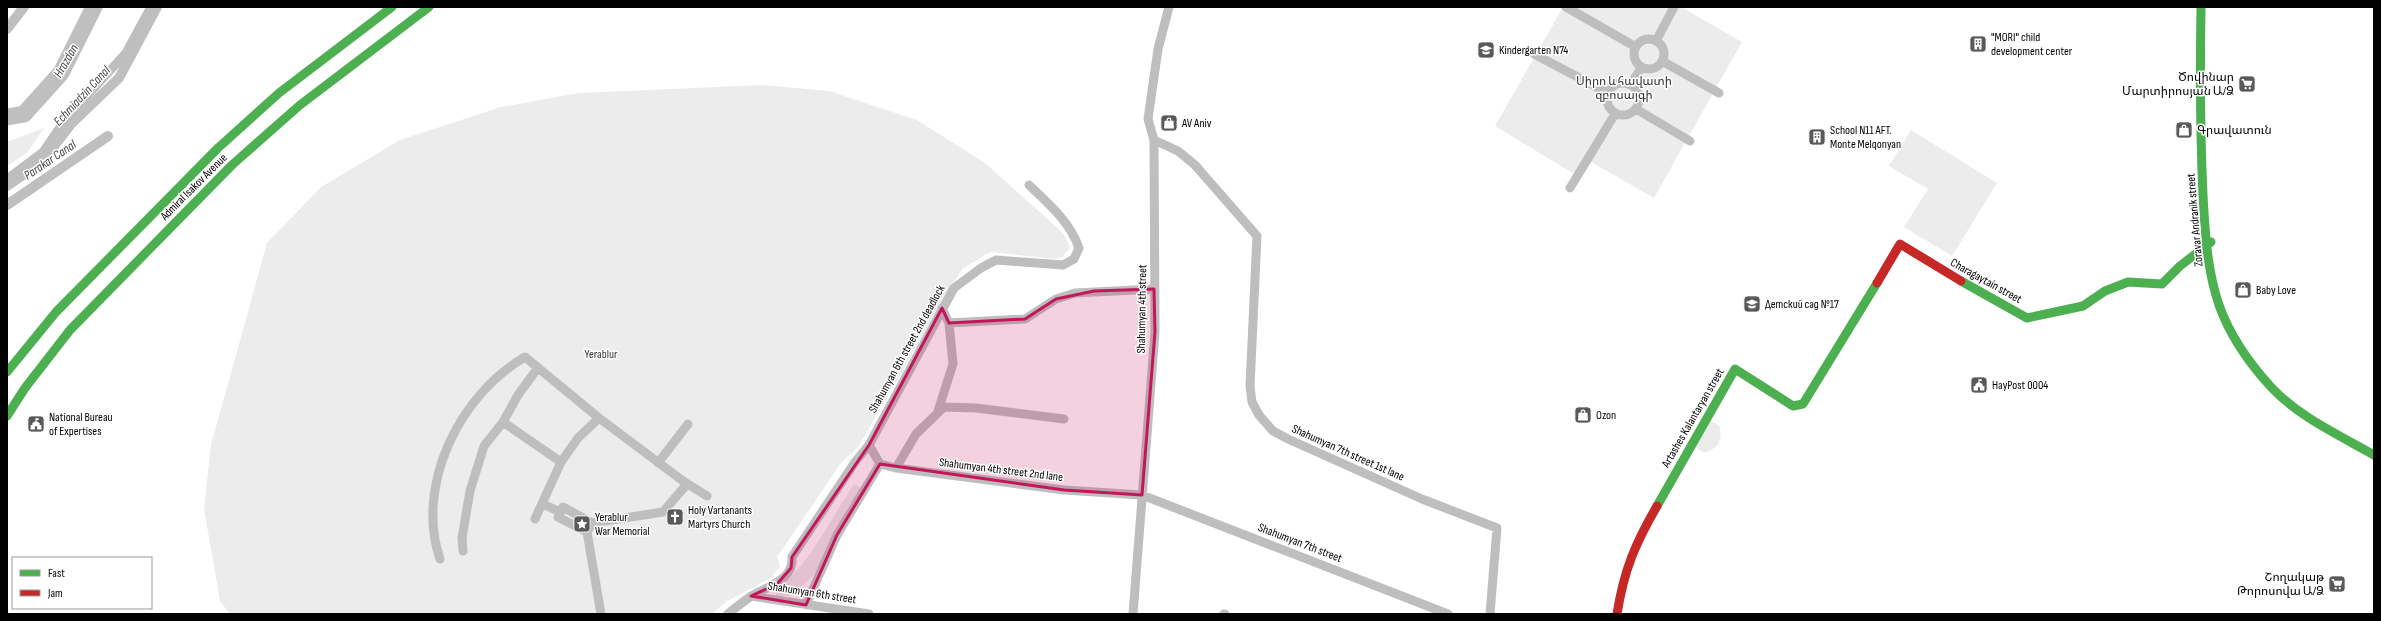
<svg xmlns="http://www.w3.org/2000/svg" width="2381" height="621" viewBox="0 0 2381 621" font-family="'Sofia Sans Condensed','Noto Sans Armenian',sans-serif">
  <rect width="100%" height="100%" fill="#fff"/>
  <path fill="#ececec" d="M1563,7H1681L1742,42L1654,198L1586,159L1574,174L1495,126Z
    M762,85L829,91L917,120L985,163L1064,234L1070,248L1062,257L1056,259L990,252L962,269L858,447L841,463L777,557L780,566L771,578L727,601L712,614H230L220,601L204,509L211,445L267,243L321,187L400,140L501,107L579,93Z
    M44,128L27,153L7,166V142Z
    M1911,130L1997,183L1952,256L1904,227L1928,189L1889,166Z
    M1713,422L1720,427C1722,442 1719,447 1705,453L1698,449L1694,442L1706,423Z
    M854,484L861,488L848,508L815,574L795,593L790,596H776V590C812,562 829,521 854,484Z"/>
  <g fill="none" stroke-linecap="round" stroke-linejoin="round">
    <path stroke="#bfbfbf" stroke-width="10" d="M7,29L24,7
      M7,186L42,162L71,124L119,78L157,7
      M7,205L108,136"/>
    <path stroke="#bfbfbf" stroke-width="17" d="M7,117L24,114L61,73L94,7"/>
    <path stroke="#bebebe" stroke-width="9" d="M1566,7L1636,47
      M1634 54a15 15 0 1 1 30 0a15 15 0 1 1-30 0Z
      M1656,41L1674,7
      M1534,54L1608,93
      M1662,61L1719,93
      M1607 99a16 16 0 1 1 32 0a16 16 0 1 1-32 0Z
      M1630,85L1642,67
      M1636,109L1690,141
      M1154,140L1178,151L1195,165L1257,236L1250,386L1252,402L1259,415L1273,431L1288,439L1422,499L1497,528L1490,614
      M7,179L43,152L65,120L126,53L151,7
      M1570,188L1615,114
      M942,308L949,323L1025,319L1056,299L1075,293L1154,289
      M938,411L953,364L949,323
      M503,422L561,462
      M869,445L880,464L896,468L1064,490L1142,495L1448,614
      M658,463L688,424
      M896,468L916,434L944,407L976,408L1064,419
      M543,504L560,512
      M535,519L561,462L578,438L599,418
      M587,532L558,517L563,507L592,523
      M463,551L462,538L470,491L484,446L503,422L518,395L537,369
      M440,559C415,486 459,395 525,357L599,418L683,481L707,496
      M751,596L869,614
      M806,605L837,535L880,464
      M601,614L587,532L592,523L663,512L687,484
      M728,614C735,608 743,602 750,597C766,586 794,581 792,557L855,462L869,445L954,288L981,268L996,260L1063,265L1074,259L1079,248C1070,222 1049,204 1029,185
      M1133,614L1155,332L1154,140L1148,119L1158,49L1169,7
      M1224,614H1225"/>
    <path stroke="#4caf50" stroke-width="9" d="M2201,7C2200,70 2200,132 2203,195C2205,232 2207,270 2219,305C2230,336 2249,363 2271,387C2299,417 2339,435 2374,455
      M1961,281L2027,318L2083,306L2105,291L2128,282L2162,284L2180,266L2211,242
      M7,372L56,312L218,148L279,93L392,7
      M7,416L25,388L70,330L232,165L300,105L429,7
      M1657,506L1735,369L1793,406L1803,404L1877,283"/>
    <path stroke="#c62828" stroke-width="9" d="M1877,283L1900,244L1961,281
      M1617,614C1624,570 1635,544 1657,506"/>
  </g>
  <path fill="#c2185b" fill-opacity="0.2" stroke="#c2185b" stroke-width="3" stroke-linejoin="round" d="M1154,289L1155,332L1142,495L1064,490L880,464L837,535L806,605L751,596L777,584L791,568L792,557L869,445L942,308L949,323L1025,319L1056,299L1094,291Z"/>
  <defs>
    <g id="building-square" transform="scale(0.9)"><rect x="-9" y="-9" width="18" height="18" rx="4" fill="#595959" stroke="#fff"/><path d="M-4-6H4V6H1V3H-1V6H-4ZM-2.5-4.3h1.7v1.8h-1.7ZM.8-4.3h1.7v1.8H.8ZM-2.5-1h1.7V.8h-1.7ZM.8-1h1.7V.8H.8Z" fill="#fff"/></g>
    <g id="school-square" transform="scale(0.9)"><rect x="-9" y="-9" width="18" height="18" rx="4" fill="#595959" stroke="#fff"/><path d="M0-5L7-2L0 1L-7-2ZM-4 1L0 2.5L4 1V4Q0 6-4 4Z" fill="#fff"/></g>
    <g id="supermarket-square" transform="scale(0.9)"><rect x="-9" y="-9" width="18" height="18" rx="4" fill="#595959" stroke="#fff"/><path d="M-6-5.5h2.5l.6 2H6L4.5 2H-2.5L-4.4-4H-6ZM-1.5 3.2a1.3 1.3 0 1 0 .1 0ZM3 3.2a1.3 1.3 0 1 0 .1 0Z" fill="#fff"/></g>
    <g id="shop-square" transform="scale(0.9)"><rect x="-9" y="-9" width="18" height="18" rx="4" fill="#595959" stroke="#fff"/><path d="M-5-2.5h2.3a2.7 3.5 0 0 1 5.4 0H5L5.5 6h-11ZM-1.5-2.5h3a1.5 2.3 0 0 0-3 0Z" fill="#fff"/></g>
    <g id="civic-square" transform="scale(0.9)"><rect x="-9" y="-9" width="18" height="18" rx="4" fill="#595959" stroke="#fff"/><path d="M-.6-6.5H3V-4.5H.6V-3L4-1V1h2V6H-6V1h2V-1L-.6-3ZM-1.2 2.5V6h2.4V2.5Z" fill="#fff"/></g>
    <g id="church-square" transform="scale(0.9)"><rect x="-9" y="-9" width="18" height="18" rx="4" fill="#595959" stroke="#fff"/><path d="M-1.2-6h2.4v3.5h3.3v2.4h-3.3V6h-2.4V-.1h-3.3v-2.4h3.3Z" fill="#fff"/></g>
    <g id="sight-square" transform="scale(0.9)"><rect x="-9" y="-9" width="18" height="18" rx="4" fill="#595959" stroke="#fff"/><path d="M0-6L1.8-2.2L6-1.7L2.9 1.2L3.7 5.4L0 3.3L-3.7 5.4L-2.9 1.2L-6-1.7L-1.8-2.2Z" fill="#fff"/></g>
  </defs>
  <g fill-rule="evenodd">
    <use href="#building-square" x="1978" y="44"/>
    <use href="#school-square" x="1486" y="50"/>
    <use href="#supermarket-square" x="2247" y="84"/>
    <use href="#shop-square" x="1169" y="123"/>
    <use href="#shop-square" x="2184" y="130"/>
    <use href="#building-square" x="1817" y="137"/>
    <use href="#shop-square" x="2243" y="290"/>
    <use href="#school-square" x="1752" y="304"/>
    <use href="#civic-square" x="1979" y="385"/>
    <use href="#shop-square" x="1583" y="415"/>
    <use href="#civic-square" x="36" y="424"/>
    <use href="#church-square" x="675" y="517"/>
    <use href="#sight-square" x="582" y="524"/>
    <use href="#supermarket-square" x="2337" y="584"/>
  </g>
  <g text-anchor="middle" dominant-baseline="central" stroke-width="3" stroke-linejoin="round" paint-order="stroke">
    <g font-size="12" fill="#000" stroke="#fff" text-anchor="start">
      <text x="1991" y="37">"MORI" child<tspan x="1991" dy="14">development center</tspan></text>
      <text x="1499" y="50">Kindergarten N74</text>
      <text x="2234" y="77" text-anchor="end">Ծովինար<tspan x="2234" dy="14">Մարտիրոսյան Ա/Ձ</tspan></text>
      <text x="1182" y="123">AV Aniv</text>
      <text x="1830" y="130">School N11 AFT.<tspan x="1830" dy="14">Monte Melqonyan</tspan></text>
      <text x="2197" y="130">Գրավատուն</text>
      <text x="2256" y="290">Baby Love</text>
      <text x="1765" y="304">Детский сад №17</text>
      <text x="1992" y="385">HayPost 0004</text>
      <text x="1596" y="415">Ozon</text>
      <text x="49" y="417">National Bureau<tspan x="49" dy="14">of Expertises</tspan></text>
      <text x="688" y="510">Holy Vartanants<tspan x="688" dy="14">Martyrs Church</tspan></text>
      <text x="595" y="517">Yerablur<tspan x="595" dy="14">War Memorial</tspan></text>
      <text x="2324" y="577" text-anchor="end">Շողակաթ<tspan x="2324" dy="14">Թորոսովա Ա/Ձ</tspan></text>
    </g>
    <g font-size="12" fill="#333" stroke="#fff">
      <text x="1624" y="81">Սիրո և հավատի<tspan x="1624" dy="14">զբոսայգի</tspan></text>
      <text x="601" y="354">Yerablur</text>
    </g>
    <g font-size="12" fill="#000" stroke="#fff">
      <text transform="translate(194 187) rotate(-45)">Admiral Isakov Avenue</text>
      <text transform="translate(2195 220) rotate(-95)">Zoravar Andranik street</text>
      <text transform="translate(1986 281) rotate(29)">Charagaytain street</text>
      <text transform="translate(1142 309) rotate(-89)">Shahumyan 4th street</text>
      <text transform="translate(907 349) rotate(-61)">Shahumyan 6th street 2nd deadlock</text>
      <text transform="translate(1693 418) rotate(-60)">Artashes Kalantaryan street</text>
      <text transform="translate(1348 453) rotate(24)">Shahumyan 7th street 1st lane</text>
      <text transform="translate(1001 470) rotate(7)">Shahumyan 4th street 2nd lane</text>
      <text transform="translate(1300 543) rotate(21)">Shahumyan 7th street</text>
      <text transform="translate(812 593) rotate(9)">Shahumyan 6th street</text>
    </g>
    <g font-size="13" font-style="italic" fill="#444" stroke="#fff">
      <text transform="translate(66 61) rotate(-60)">Hrazdan</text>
      <text transform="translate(82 96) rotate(-47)">Echmiadzin Canal</text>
      <text transform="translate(50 160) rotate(-34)">Parakar Canal</text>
    </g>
  </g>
  <rect width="2381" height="621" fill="none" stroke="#000000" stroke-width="16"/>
  <rect x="12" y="557" width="140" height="52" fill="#ffffff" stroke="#999999"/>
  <rect x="20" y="570" width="20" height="6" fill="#4caf50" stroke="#999999"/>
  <text x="48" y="577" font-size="12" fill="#000000">Fast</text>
  <rect x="20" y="590" width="20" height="6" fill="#c62828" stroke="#999999"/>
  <text x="48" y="597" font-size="12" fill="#000000">Jam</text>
</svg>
